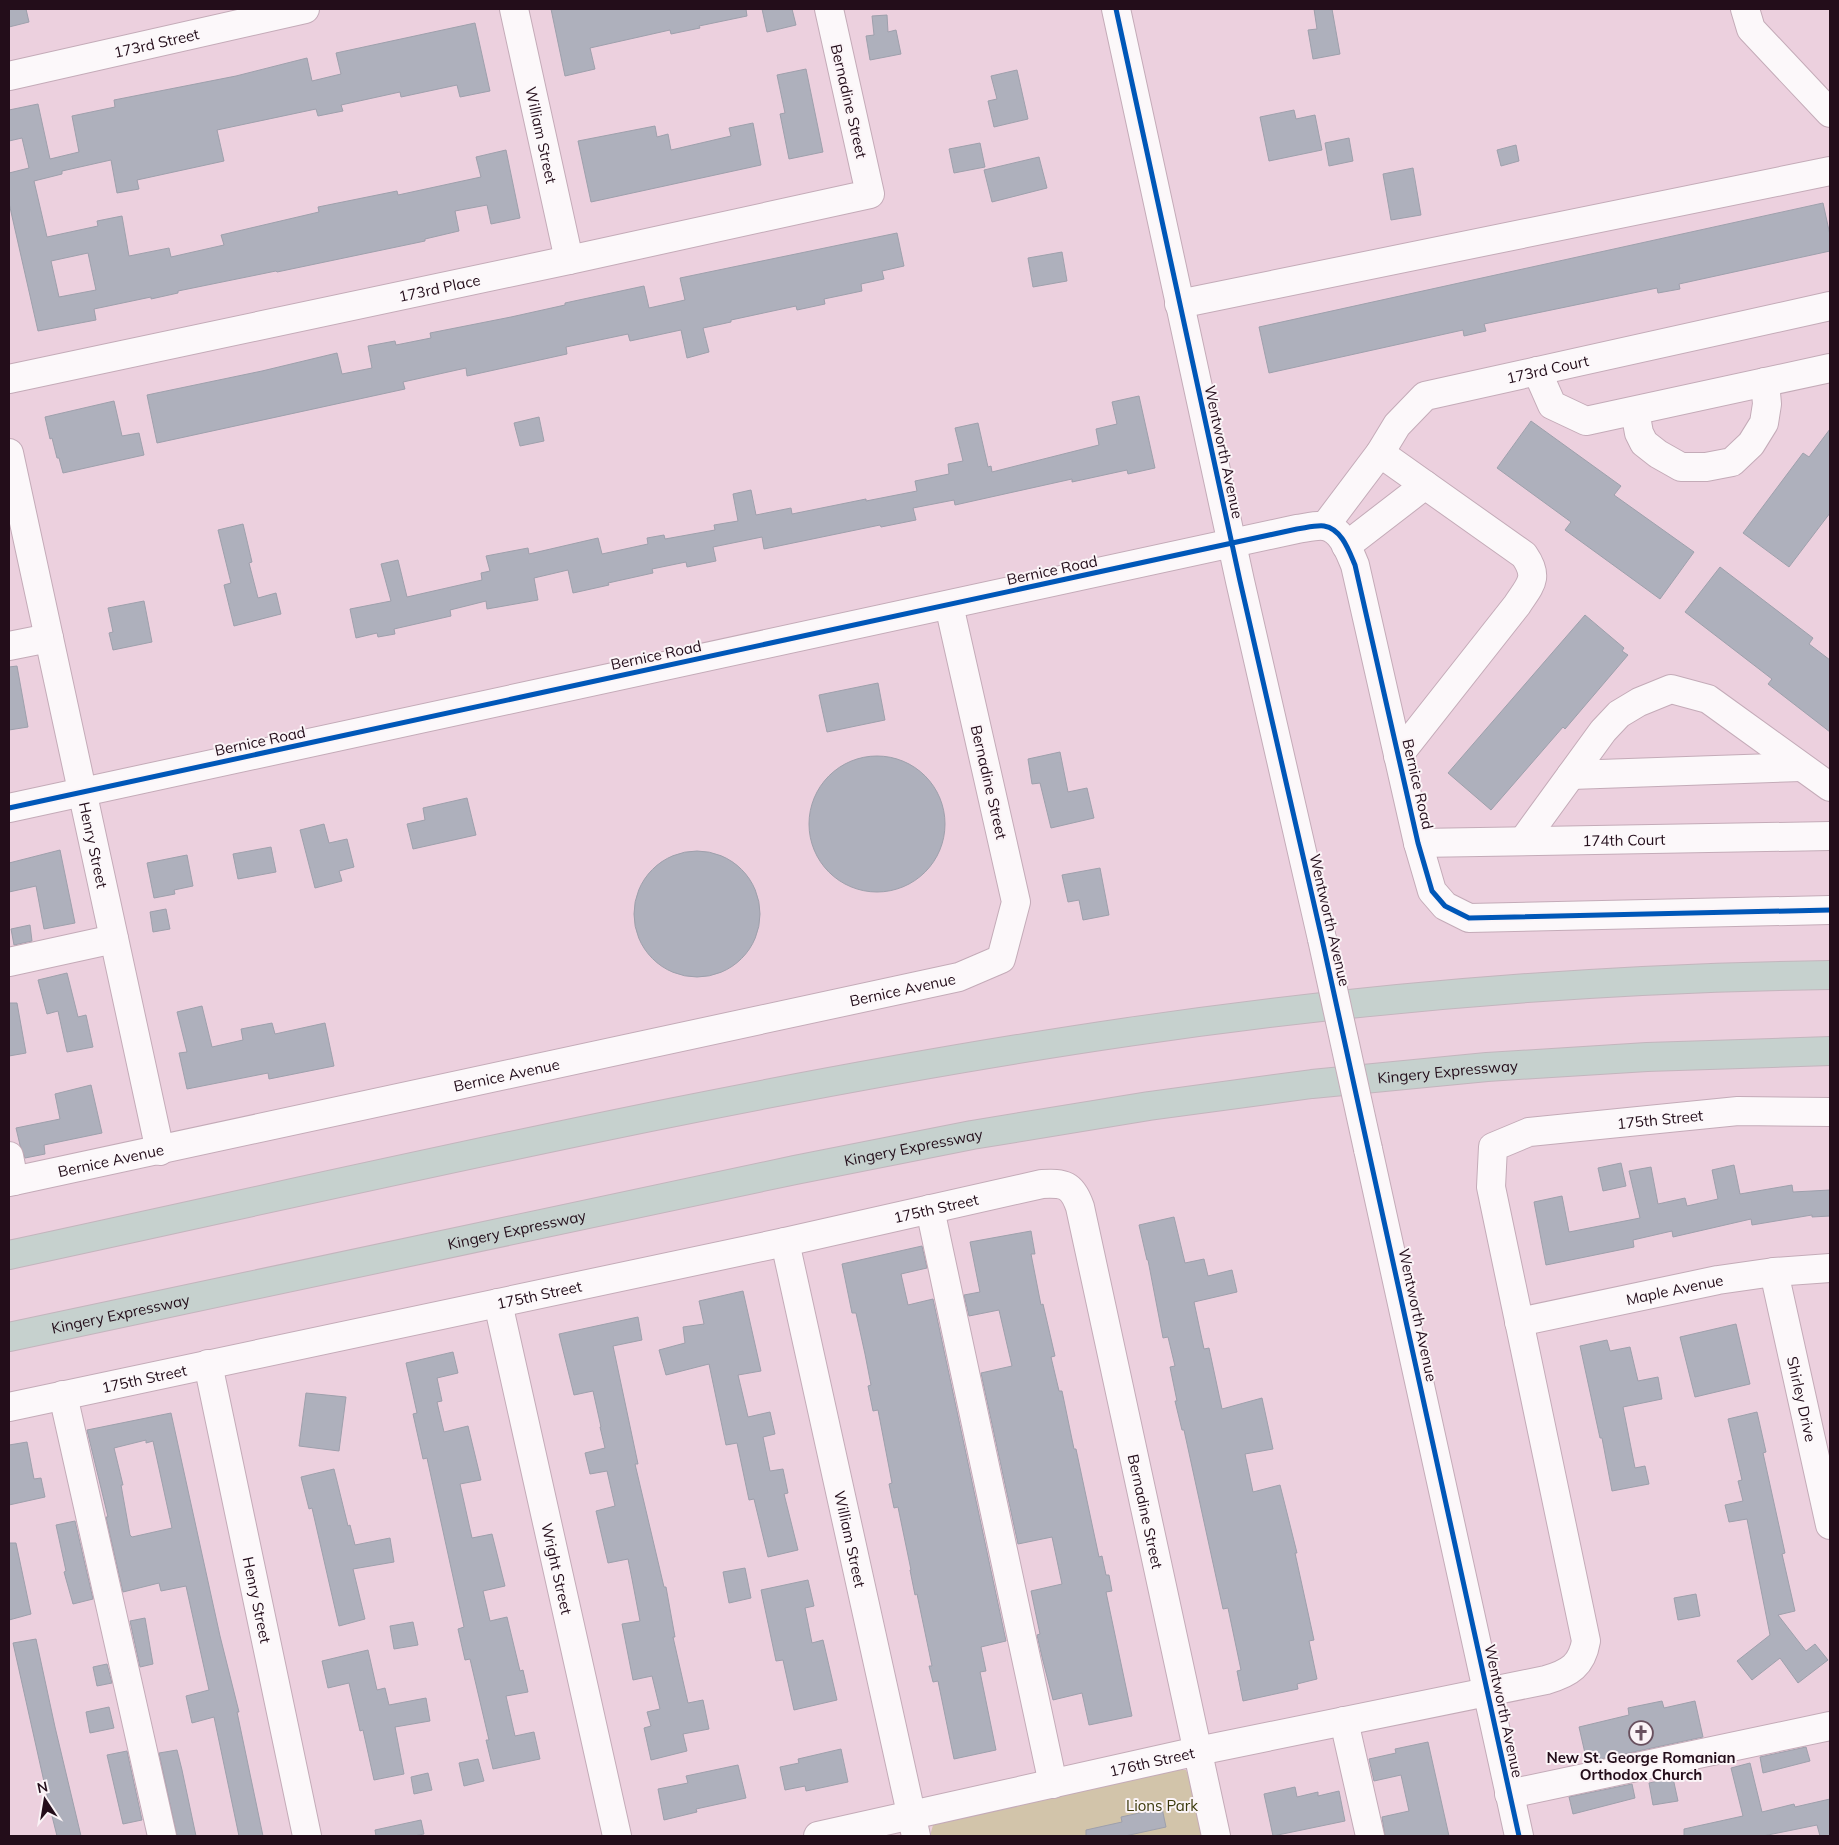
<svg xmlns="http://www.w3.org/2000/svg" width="1839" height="1845" viewBox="0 0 1839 1845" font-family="Mulish,sans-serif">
  <rect width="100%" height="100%" fill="#ecd0de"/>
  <path fill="#d2c4aa" d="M1176,1770H1186L1189,1777L1202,1836H930L933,1825L938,1822Z"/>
  <path fill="#aeb0bc" stroke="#9ea0ac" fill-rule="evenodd" d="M9,9H26L29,22L9,27Z
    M551,9H746L747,16L699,26L700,28L671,34L670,30L590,48L595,69L565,76Z
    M762,9H792L796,25L767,32Z
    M1314,9H1332L1340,54L1313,59L1308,30L1317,29Z
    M887,15L888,32L896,30L901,54L870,60L866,36L874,35L872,16Z
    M475,23L490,91L460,97L457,85L401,97L400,92L341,105L343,111L318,116L316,109L217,130L224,161L137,180L139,189L117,193L111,160L62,171V174L34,181L47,237L98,226L97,221L122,216L129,256L169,248L171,257L224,245L221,235L319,212L318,207L397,191L398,195L481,177L476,157L506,150L520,218L491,224L487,205L455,211L459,231L425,239V241L277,272L276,271L178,291V293L151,299V297L94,309L96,320L38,331L9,203V173L29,168L22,138L9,141V110L38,104L50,159L79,152L72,116L115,107L114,100L236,76L307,58L312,81L341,74L336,53ZM88,253L96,290L59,297L51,261Z
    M806,69L823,152L789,159L780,114L785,113L777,75Z
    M1017,70L1028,119L994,127L988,101L997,99L991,76Z
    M1294,110L1296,119L1315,115L1322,150L1269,161L1260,117Z
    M753,123L761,165L591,202L578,141L655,126L657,137L668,134L671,150L731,136L729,128Z
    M1349,138L1353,161L1329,166L1325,143Z
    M980,143L985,167L954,173L949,149Z
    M1516,145L1519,161L1501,166L1497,150Z
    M1039,157L1047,188L992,202L984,170Z
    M1413,168L1421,215L1391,220L1383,174Z
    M1823,203L1830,235V251L1679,284L1680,289L1658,293L1657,288L1484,324L1486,331L1464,336L1463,330L1269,373L1259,327Z
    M897,233L904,266L882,271L884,279L861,284L862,291L824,299L825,304L797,310L796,306L731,320V322L703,328L709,352L687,358L681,330L630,341L628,334L566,347L567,354L467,376L466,368L403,382L405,389L157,443L147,395L262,371L337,353L342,374L372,368L368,346L395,341L396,345L431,338L430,333L511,317L565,305V303L644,286L649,308L685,300L680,278Z
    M1062,252L1067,281L1033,287L1028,258Z
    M1139,396L1155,468L1128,474L1127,470L1072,482V479L955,505L954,500L913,508L916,520L881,527L880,525L764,549L762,537L713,547L716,561L687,567L686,562L652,569L653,573L608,583L609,585L573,593L568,570L534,578L538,600L487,609L486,601L450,610L451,616L394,629L395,634L378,637L377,633L356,638L350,609L391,601L381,564L398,560L407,597L482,580L481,573L490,571L486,556L528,548L529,554L598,538L602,554L648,544L647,538L664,535L665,539L715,530L714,525L738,521L733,494L751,490L756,515L791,508L792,514L866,499V501L917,491L915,481L949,474L948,464L963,461L955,428L978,423L988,467L991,466L992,472L1099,445L1096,429L1117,424L1112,402Z
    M114,401L122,436L139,433L144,455L63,473L59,458H57L52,438L50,439L45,417Z
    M539,417L544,441L520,446L514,423Z
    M1531,421L1621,486L1614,495L1694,552L1660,599L1565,530L1571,522L1497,468Z
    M1830,429V513L1789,567L1743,533L1803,453L1809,457Z
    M243,524L252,562L249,563L258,598L276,593L281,614L234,626L224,585L231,583L218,530Z
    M1720,567L1813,638L1809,644L1830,660V732L1768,684L1772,679L1685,612Z
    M144,601L152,642L113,650L109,633L113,632L108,608Z
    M1585,615L1624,648L1622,651L1628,655L1565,729L1563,727L1491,810L1448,773Z
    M17,666L28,727L9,730V667Z
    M878,683L885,720L827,732L819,695Z
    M1060,752L1068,792L1087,788L1094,818L1051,828L1040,783L1032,784L1028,759Z
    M809 824a68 68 0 1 1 136 0a68 68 0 1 1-136 0Z
    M467,798L476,835L413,849L407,824L425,820L423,808Z
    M324,824L329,843L347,839L354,867L339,871L342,881L315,888L300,830Z
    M271,847L276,872L238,879L233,854Z
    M60,850L75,923L44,929L36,886L9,892V863Z
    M634 914a63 63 0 1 1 126 0a63 63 0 1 1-126 0Z
    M187,855L193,886L174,890L175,894L154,898L147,863Z
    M1100,868L1109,915L1083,920L1079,900L1068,902L1062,875Z
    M166,909L170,929L153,932L150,912Z
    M30,925L32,941L14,945L11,929Z
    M67,973L78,1017L86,1015L93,1047L67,1052L58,1011L47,1014L38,980Z
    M9,1003H17L26,1053L9,1056Z
    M202,1006L212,1047L243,1040L241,1029L272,1023L275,1034L325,1023L334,1066L269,1079L268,1073L187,1089L179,1053L187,1052L177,1012Z
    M91,1085L102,1133L44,1145L45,1154L25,1158L20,1145L16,1128L60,1119L55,1094Z
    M1621,1163L1626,1186L1603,1191L1598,1168Z
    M1734,1165L1740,1194L1792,1185L1793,1192L1830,1190V1216L1812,1217V1215L1752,1225L1751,1219L1673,1237L1672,1231L1633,1240L1634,1247L1546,1265L1534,1202L1562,1196L1569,1232L1640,1218L1629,1171L1651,1167L1658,1204L1685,1198L1687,1206L1718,1199L1712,1170Z
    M1174,1217L1185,1263L1204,1259L1208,1276L1232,1270L1237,1292L1194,1302L1204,1349L1209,1348L1222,1409L1262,1398L1273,1449L1245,1454L1253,1492L1280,1485L1297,1553H1295L1314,1640L1309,1641L1317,1679L1297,1684L1298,1689L1243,1701L1237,1671L1241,1670L1228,1608L1223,1609L1184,1430H1182L1175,1401H1177L1170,1367L1175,1366L1168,1337L1163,1338L1148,1260H1147L1139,1225Z
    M1031,1231L1035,1254H1031L1041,1305L1043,1304L1055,1356L1051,1357L1059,1391H1062L1074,1449H1076L1099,1557L1102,1556L1106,1575H1109L1112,1591L1106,1592L1132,1716L1089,1725L1082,1693L1053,1700L1042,1657L1037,1635L1040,1634L1031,1591L1062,1584L1052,1537L1018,1544L981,1373L1012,1366L999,1310L969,1316L964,1295L980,1292L970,1242Z
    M922,1246L927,1268L901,1274L908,1305L933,1299L1006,1641L981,1647L986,1671L980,1672L996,1750L954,1759L938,1681L933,1682L929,1666H932L917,1594L915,1595L910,1570H911L898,1507L894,1508L889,1484L892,1483L878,1410L873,1411L868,1386L871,1385L865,1354L856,1313H852L842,1264Z
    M743,1291L761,1371L738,1375L748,1417L770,1412L775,1434L763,1437L770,1471L783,1469L788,1493L784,1494L798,1550L768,1557L754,1499L749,1500L737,1443L726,1445L709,1364L666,1375L659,1350L685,1343L683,1327L704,1324L699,1301Z
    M638,1317L642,1340L613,1346L638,1464H635L664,1587H666L675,1637H673L688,1703L703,1700L709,1729L683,1734L687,1751L651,1760L644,1728L651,1726L647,1712L660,1709L652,1676L633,1680L622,1624L640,1621L632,1579L628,1559L608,1563L596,1511L615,1506L607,1471L590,1474L585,1453L605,1448L600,1427H601L593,1391L574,1395L559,1334Z
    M1736,1324L1750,1384L1695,1397L1680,1337Z
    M1607,1340L1610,1351L1630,1347L1638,1381L1658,1377L1662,1399L1623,1407L1635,1468L1645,1466L1649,1484L1612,1491L1602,1438H1600L1580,1346Z
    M453,1352L458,1373L437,1378L442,1401L437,1402L444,1432L468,1426L481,1480L460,1484L472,1538L492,1534L505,1586L483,1591L490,1621L507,1617L520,1671L523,1670L528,1692L506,1696L515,1736L534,1732L540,1759L493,1769L486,1740H489L470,1659L465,1660L458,1629L464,1627L427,1458L423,1459L413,1414L417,1413L406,1363Z
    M306,1393L346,1397L339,1451L299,1446Z
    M1757,1412L1766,1452L1763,1453L1785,1553L1782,1554L1795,1611L1778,1615L1806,1651L1815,1644L1828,1660L1798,1683L1780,1658L1752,1680L1737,1661L1770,1635L1747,1519L1729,1522L1725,1505L1743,1501L1738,1481L1742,1480L1728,1419Z
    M171,1413L220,1636L239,1712H237L263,1836H239L214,1717L192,1723L186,1696L209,1690L186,1586L161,1591L159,1583L123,1592L106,1517H108L87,1430ZM146,1440V1443L153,1441L172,1528L132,1537L130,1535L121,1485H123L114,1448Z
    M27,1442L34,1479L41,1478L45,1497L9,1505V1445Z
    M334,1469L348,1526L350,1525L355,1545L390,1538L394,1562L353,1569L365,1619L339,1626L312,1508L309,1509L301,1477Z
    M75,1521L93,1599L73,1604L64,1572L66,1571L56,1525Z
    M9,1543H16L31,1614L9,1620Z
    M745,1568L751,1598L729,1603L723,1572Z
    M808,1580L814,1606L805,1608L812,1643L823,1640L837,1700L794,1710L783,1660L776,1661L761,1590Z
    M1696,1594L1700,1616L1678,1620L1674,1598Z
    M145,1618L153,1664L140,1667L130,1621Z
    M413,1622L418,1645L394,1649L390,1626Z
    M36,1639L55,1727L81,1836H57L49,1804L13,1643Z
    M368,1650L377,1690L385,1688L389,1705L426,1698L430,1721L395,1727L404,1774L374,1780L363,1730L360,1731L349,1683L328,1688L322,1661Z
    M107,1664L112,1683L97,1686L93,1667Z
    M1662,1701L1664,1708L1695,1701L1703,1737L1587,1762L1579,1727L1629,1715L1628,1708Z
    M109,1707L114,1728L90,1733L86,1712Z
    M1428,1742L1449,1836H1385L1382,1817L1409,1811L1401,1775L1374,1781L1369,1759L1396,1753L1395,1749Z
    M1806,1747L1810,1761L1763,1773L1760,1757Z
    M841,1749L848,1782L806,1791L805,1786L785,1790L780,1767L799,1763L798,1759Z
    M177,1750L182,1770L196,1836H177L159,1753Z
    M127,1751L142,1820L123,1824L107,1755Z
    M478,1759L484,1781L464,1786L459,1763Z
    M1750,1763L1762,1812L1794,1804L1795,1807L1830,1799V1836H1820L1817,1825L1763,1836H1684V1829L1743,1816L1731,1768Z
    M738,1765L746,1798L696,1809L697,1812L664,1820L658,1789L688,1783L686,1776Z
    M428,1773L432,1790L414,1794L411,1777Z
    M1673,1778L1678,1801L1653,1805L1649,1783Z
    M1632,1784L1635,1798L1573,1814L1569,1797Z
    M1295,1787L1297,1797L1318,1792V1796L1339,1791L1345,1821L1273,1836L1264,1794Z
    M1162,1808L1166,1827L1125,1836H1086V1830L1122,1822L1121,1817Z
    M421,1820L424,1834L414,1836H376L375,1830Z"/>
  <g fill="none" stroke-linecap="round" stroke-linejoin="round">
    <g stroke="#c4abb8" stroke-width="30">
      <g id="minor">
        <path id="s1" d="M514,9L569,260"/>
        <path d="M1116,9L1240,581L1322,939"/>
        <path d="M1745,9L1751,29L1830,113"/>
        <path id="s2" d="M9,76L305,9"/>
        <path d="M1179,304L1830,171"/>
        <path d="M1537,371L1552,405L1586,421L1830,368"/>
        <path id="s3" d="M9,379L569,260L870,194L829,9"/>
        <path d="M1635,411L1639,433L1644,443L1658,454L1681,467H1706L1732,462L1751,444L1764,423L1767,404L1765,382"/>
        <path id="s4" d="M9,453L160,1151"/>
        <path d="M1380,453L1524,555C1540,578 1530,585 1517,605L1398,756"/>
        <path id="s5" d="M1325,526L1380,453L1397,425L1425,396L1830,306"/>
        <path d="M1346,546L1425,485"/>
        <path d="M9,646L49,638"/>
        <path d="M1571,775L1801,767"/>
        <path d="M9,808L1297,529C1305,528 1316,525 1324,526C1342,529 1349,551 1355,565L1418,843L1432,891L1445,906L1469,918L1830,910"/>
        <path d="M1523,841L1603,731L1619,714L1639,702L1671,689L1708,699L1830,787"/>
        <path id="s6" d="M1418,843L1830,836"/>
        <path d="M9,962L114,939"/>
        <path d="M1368,1149L1519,1836"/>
        <path d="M9,1156L14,1181"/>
        <path id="s7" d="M9,1182L959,977L1001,959L1016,902L949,605"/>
        <path d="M930,1209L1053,1784"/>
        <path id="s8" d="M785,1242L916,1836"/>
        <path id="s9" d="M1774,1272L1830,1525"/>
        <path id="s10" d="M498,1303L617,1836"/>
        <path id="s11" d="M1519,1322L1718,1280L1774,1272L1830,1268"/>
        <path id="s12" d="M208,1364L307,1836"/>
        <path d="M63,1395L162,1836"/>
        <path id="s13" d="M9,1407L785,1242L1042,1184C1064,1183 1072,1184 1080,1207L1216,1836"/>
        <path d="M1344,1721L1370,1836"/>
        <path d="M1509,1794L1830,1726"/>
        <path id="s14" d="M818,1836L1198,1751L1546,1680C1570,1673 1582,1665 1586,1641L1491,1187L1493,1147L1529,1132L1738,1111L1830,1112"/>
      </g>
    </g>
    <g stroke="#c3b5bd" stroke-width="30">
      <g id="highway">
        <path d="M9,1255C380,1175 752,1087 1128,1032C1360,998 1595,978 1830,975"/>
        <path id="s15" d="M9,1337L795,1170L972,1135L1149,1106L1312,1084L1487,1067L1647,1057L1830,1051"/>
      </g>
    </g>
    <use href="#minor" stroke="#fcf8fa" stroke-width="28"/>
    <use href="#highway" stroke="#c6d1ce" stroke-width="28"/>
    <g stroke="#c4abb8" stroke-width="30" stroke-linecap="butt">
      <path id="minor-bridge" d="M1322,939L1368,1149"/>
    </g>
    <use href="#minor-bridge" stroke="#fcf8fa" stroke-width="28"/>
    <g stroke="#fbf4f7" stroke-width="8">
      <path id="cycleway" d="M1116,9L1240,581L1322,939L1519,1836
        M9,808L1297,529C1305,528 1316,525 1324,526C1342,529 1349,551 1355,565L1418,843L1432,891L1445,906L1469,918L1830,910"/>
    </g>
    <use href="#cycleway" stroke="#0057b8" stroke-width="5"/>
  </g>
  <defs>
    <g id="church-ring" transform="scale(1.25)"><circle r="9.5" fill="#fbf4f7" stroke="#69515f" stroke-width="1.5"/><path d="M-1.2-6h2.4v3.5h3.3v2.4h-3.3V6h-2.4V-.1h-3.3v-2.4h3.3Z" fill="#69515f"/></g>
  </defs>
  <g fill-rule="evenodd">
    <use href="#church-ring" x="1641" y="1733"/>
  </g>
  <g text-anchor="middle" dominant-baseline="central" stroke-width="4" stroke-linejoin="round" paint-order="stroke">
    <g font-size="15" fill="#230d1a" stroke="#fbf4f7">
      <text stroke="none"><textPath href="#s2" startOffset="151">173rd Street</textPath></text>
      <text transform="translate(849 101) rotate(77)">Bernadine Street</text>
      <text stroke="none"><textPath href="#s1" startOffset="129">William Street</textPath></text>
      <text stroke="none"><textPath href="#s3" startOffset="440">173rd Place</textPath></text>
      <text stroke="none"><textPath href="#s5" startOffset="290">173rd Court</textPath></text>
      <text transform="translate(1224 452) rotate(78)">Wentworth Avenue</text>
      <text transform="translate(1052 570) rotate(-12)">Bernice Road</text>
      <text transform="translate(656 655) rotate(-12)">Bernice Road</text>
      <text transform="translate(260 741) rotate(-12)">Bernice Road</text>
      <text transform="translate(989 782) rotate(77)">Bernadine Street</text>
      <text transform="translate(1418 784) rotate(77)">Bernice Road</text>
      <text stroke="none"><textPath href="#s6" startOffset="206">174th Court</textPath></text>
      <text stroke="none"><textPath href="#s4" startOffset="401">Henry Street</textPath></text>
      <text transform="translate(1330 920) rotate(77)">Wentworth Avenue</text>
      <text stroke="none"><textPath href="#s7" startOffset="914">Bernice Avenue</textPath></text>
      <text stroke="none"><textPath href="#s15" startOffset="1464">Kingery Expressway</textPath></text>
      <text stroke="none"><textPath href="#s7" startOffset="509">Bernice Avenue</textPath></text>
      <text stroke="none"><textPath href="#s14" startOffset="1479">175th Street</textPath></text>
      <text stroke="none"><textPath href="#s15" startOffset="924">Kingery Expressway</textPath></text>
      <text stroke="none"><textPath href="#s7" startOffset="104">Bernice Avenue</textPath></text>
      <text stroke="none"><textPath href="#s13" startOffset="948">175th Street</textPath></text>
      <text stroke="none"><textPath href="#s15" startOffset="519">Kingery Expressway</textPath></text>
      <text stroke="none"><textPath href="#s11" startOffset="159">Maple Avenue</textPath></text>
      <text stroke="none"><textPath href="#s13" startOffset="542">175th Street</textPath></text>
      <text stroke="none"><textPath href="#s15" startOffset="114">Kingery Expressway</textPath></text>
      <text transform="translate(1418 1315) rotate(78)">Wentworth Avenue</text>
      <text stroke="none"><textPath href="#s13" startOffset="138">175th Street</textPath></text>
      <text stroke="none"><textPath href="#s9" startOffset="130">Shirley Drive</textPath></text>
      <text stroke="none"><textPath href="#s13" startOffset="1418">Bernadine Street</textPath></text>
      <text stroke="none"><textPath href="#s8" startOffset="304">William Street</textPath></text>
      <text stroke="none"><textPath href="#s10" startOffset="272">Wright Street</textPath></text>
      <text stroke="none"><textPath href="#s12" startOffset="241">Henry Street</textPath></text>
      <text transform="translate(1504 1711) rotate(78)">Wentworth Avenue</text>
      <text stroke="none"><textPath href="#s14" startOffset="342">176th Street</textPath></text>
    </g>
    <g font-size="15" font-weight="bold" fill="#230d1a" stroke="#fbf4f7">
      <text x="1641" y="1757">New St. George Romanian<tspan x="1641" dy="17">Orthodox Church</tspan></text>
    </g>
    <g font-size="15" fill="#3a380a" stroke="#fbf4f7">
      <text x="1162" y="1805">Lions Park</text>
    </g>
  </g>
  <rect width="1839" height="1845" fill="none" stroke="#230d1a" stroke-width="20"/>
  <g transform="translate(45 1800) rotate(348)" stroke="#fbf4f7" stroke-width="4" paint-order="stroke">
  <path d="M0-4L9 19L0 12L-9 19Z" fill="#230d1a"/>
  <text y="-8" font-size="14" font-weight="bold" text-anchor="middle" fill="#230d1a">N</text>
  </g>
</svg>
